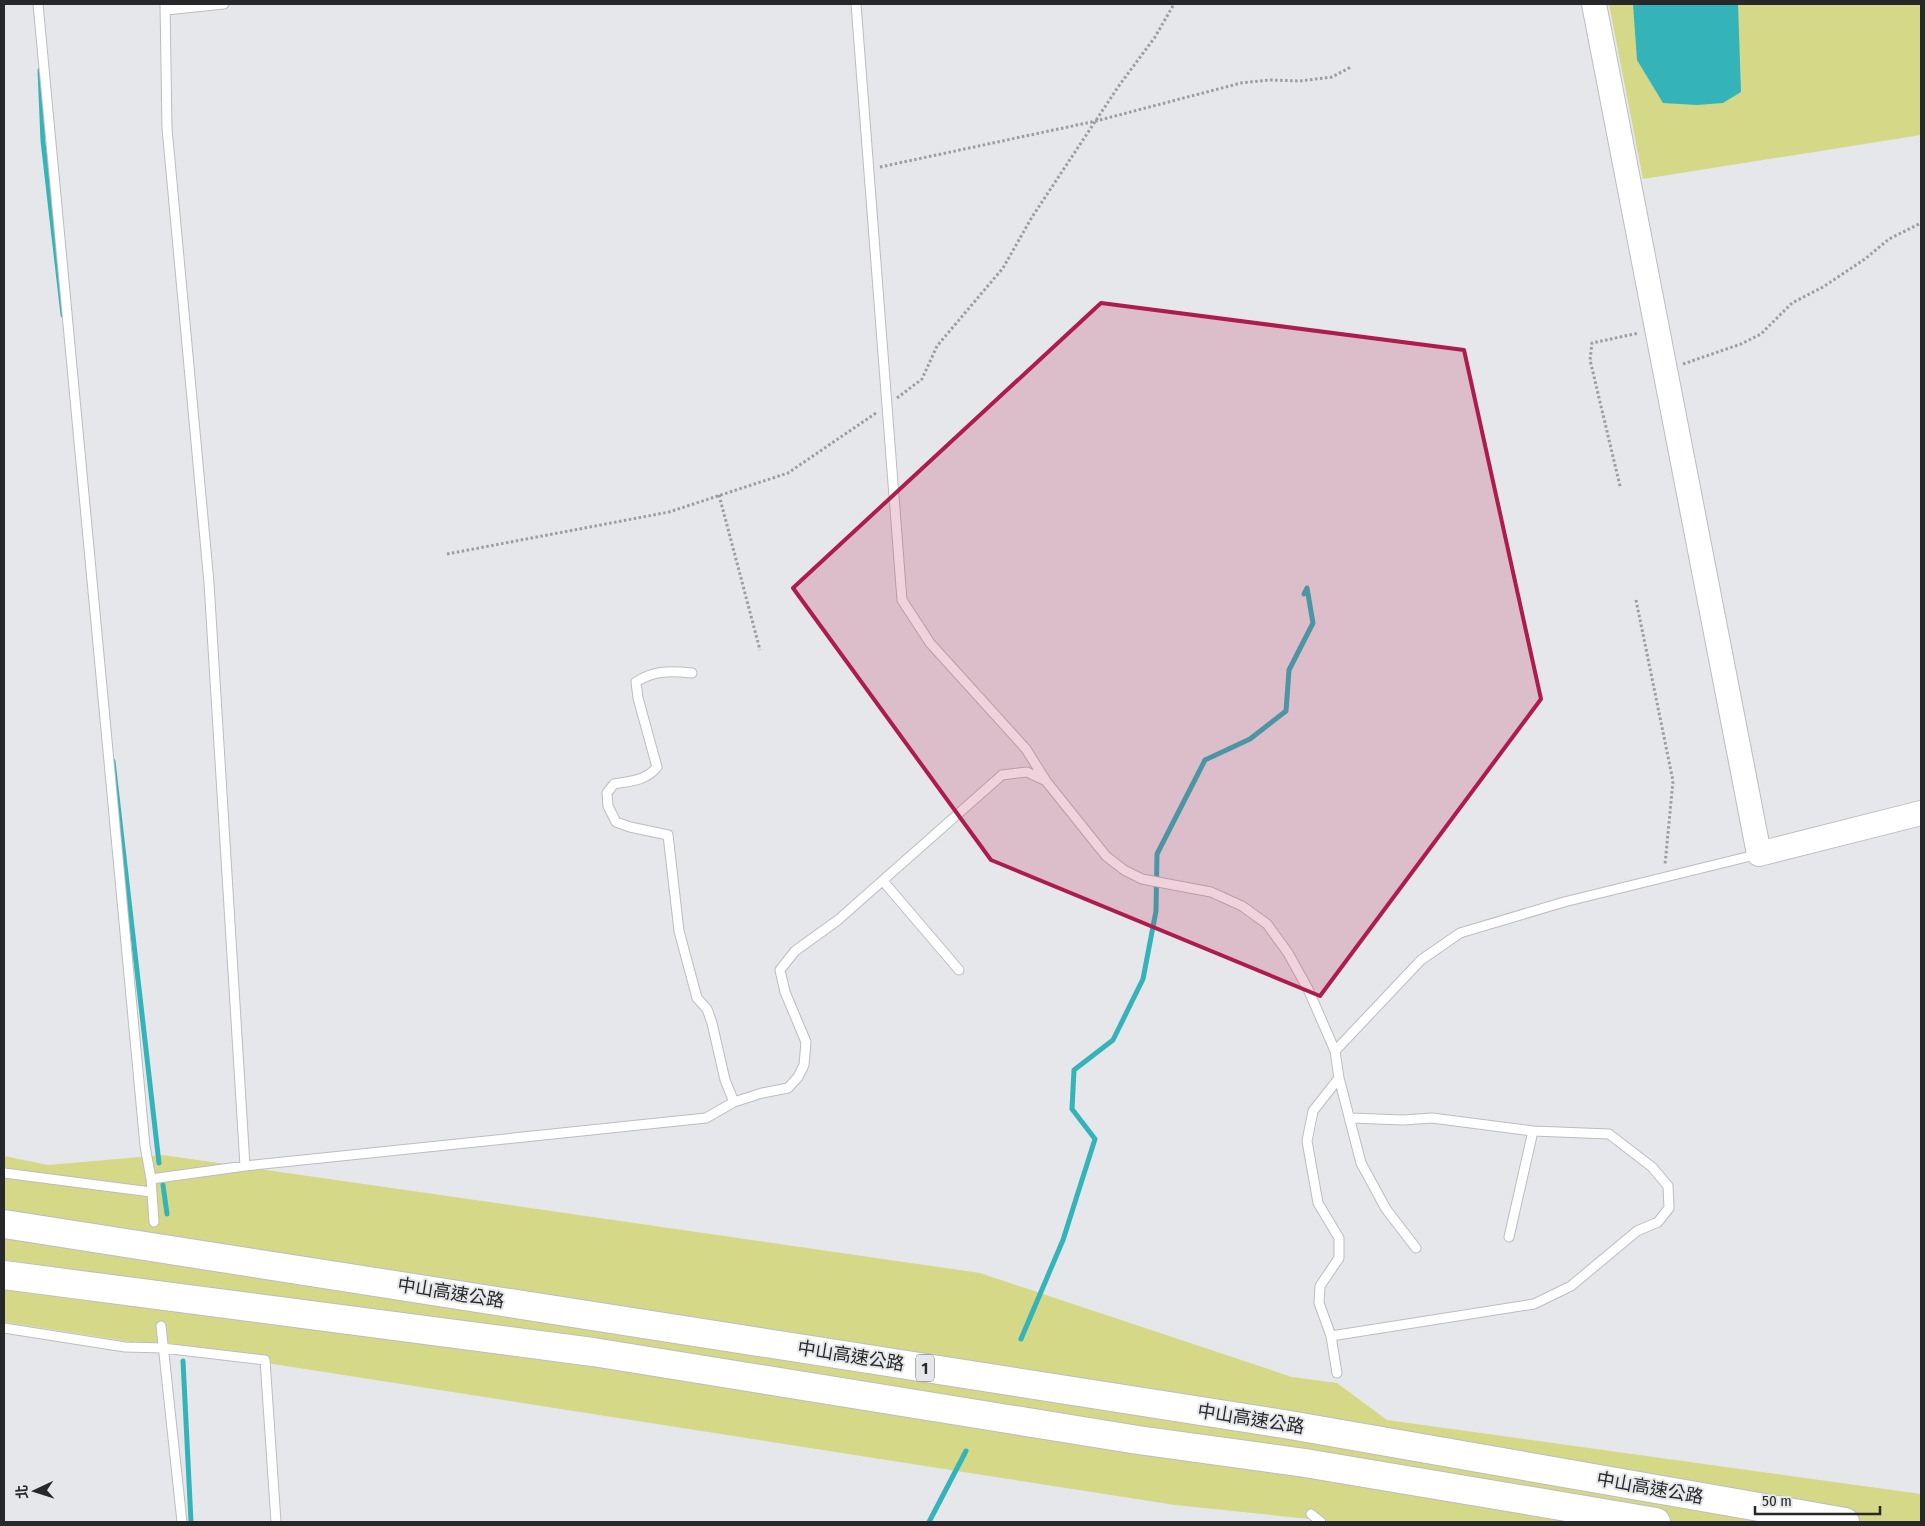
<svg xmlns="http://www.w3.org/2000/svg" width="1925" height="1526" viewBox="0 0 1925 1526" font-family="'Fira Sans Condensed','Noto Sans TC',sans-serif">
  <rect width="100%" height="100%" fill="#e6e7ea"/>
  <path fill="#d5d887" d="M1609,4H1921V135L1643,179Z
    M163,1155L980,1273L1292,1377L1337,1383L1387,1420L1921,1494V1522H1338L1175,1505L4,1322V1156L48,1165Z"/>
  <path fill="#34b4b9" d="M1633,4H1738L1741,92L1723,103L1697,105L1663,103L1637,60Z"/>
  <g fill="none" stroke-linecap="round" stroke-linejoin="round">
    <path stroke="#34b4b9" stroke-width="5" d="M40,70L43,141L63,315
      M113,761L159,1163
      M163,1185L167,1214
      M1021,1339L1063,1240L1095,1139L1072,1109L1074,1070L1113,1040L1143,979L1156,911L1157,854L1205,760L1250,739L1286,711L1289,670L1313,623L1307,588L1304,594
      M183,1361L191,1522
      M929,1522L966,1451"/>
    <g stroke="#bbbdbf" stroke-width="11">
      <path id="lane" d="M38,4L145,1146L151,1179
        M856,4L902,600L930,643L1026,749L1046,781L1106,856L1124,870L1142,879L1211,892L1242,906L1267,924L1288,953L1308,989L1335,1051L1339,1078L1361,1163L1386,1209L1416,1248
        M166,10L224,4
        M692,673C671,671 654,670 636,682L638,698L657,767C646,781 630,781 614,784L607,793L608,806L616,822L630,827L668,835L679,931L697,998L707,1009L712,1023L725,1080L734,1102
        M883,881L959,970
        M1335,1051L1421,960L1460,933L1564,902L1759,854
        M245,1166L706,1118L734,1102L762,1093L788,1088L798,1077L804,1065L806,1042L785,992L780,970L795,951L838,920L1002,775L1027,772L1046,781
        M4,1173L151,1192
        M154,1222L151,1179L245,1166L209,583L167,128L165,4
        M1509,1237L1533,1131
        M161,1326L182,1522
        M4,1328L125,1347L163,1348L265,1360L276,1522
        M1331,1336L1319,1303L1320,1286L1339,1258V1238L1318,1203L1307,1141L1313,1111L1339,1078
        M1337,1373L1331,1336L1534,1304L1571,1286L1637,1231L1658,1222L1669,1208L1668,1186L1652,1167L1609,1134L1533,1131L1432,1118L1403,1120L1351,1118
        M1311,1514L1321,1522"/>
    </g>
    <g stroke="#bbbdbf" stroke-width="26">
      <path id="secondary" d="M1594,4L1759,854L1921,813"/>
    </g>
    <g stroke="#bbbdbf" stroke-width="30">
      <path id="highway" d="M4,1224L1284,1424L1845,1522
        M4,1275L593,1352L1138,1440L1305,1463L1656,1522"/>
    </g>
    <path stroke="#9c9d9f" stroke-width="3" stroke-dasharray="2.5 2.5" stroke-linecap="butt" d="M880,167L1096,121L1241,83L1271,80L1300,81L1332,77L1351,67
      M1683,364L1741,344L1761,334L1792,303L1823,287L1865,259L1889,239L1921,223
      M897,398L922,379L937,346L1003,268L1032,217L1118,87L1155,37L1174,4
      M1620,486L1590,360L1592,343L1639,333
      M719,495L760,650
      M447,554L669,512L788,473L876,413
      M1636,600L1673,781L1665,865"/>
    <use href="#lane" stroke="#fff" stroke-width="9"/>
    <use href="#secondary" stroke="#fff" stroke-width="24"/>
    <use href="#highway" stroke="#fff" stroke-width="28"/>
  </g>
  <path fill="#ae1c4d" fill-opacity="0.2" stroke="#ae1c4d" stroke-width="4" stroke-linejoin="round" d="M1101,303L1464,350L1541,699L1320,996L991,860L793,588Z"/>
  <g text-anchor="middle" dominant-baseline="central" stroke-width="4" stroke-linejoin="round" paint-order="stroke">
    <rect fill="#e6e7ea" stroke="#606163" stroke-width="1" x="916" y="1354.5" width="18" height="27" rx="4"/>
    <g font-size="16" font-weight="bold" fill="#272829">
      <text x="925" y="1368">1</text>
    </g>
    <g font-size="18" fill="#272829" stroke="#e6e7ea">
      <text transform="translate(451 1293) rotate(9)">中山高速公路</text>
      <text transform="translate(851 1356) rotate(9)">中山高速公路</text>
      <text transform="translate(1251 1419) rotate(9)">中山高速公路</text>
      <text transform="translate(1650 1488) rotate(10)">中山高速公路</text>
    </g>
  </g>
  <rect width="1925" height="1526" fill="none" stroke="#272829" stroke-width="10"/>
  <g transform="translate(35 1491) rotate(266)" stroke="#e6e7ea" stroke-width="4" paint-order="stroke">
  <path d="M0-4L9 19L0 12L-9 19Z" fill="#272829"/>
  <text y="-8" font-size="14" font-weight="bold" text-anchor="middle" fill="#272829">北</text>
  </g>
  <path d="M1755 1506v8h125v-8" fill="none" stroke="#272829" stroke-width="2.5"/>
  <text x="1762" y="1506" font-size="15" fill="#272829" stroke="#e6e7ea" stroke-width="4" paint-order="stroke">50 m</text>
</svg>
